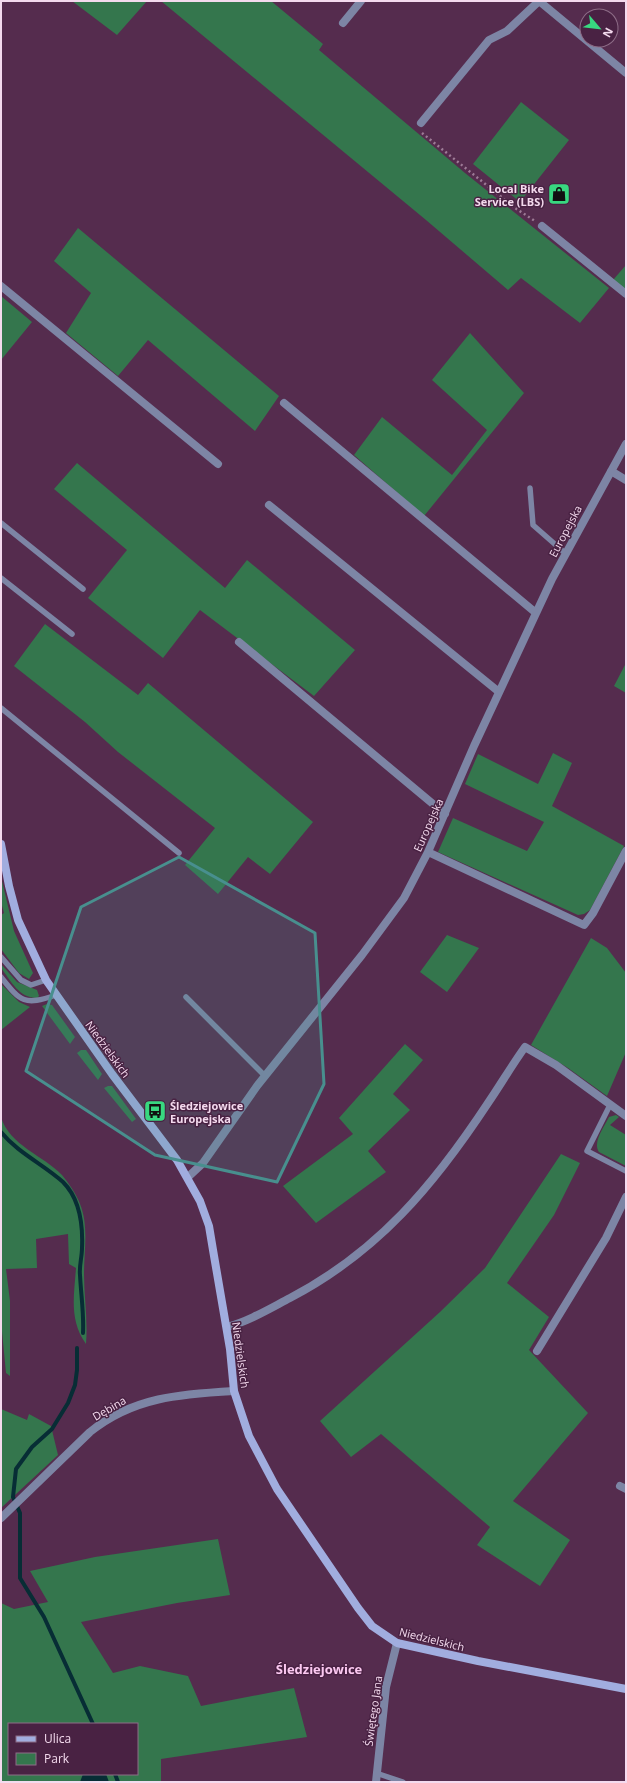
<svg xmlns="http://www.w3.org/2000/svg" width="627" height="1783" viewBox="0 0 627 1783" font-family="'Open Sans',sans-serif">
  <rect width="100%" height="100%" fill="#552c4e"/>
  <path fill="#34764d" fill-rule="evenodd" d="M72,1H147L117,35Z
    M161,1H271L323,44L319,50L465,173L609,288L580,323L521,278L508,290L426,220Z
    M521,102L569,140L520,202L473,164Z
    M78,228L279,396L255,431L148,340L118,376L66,333L91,293L54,261Z
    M626,265V290L613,280Z
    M1,296L32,322L1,360Z
    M470,333L524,393L424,516L354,455L382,417L452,475L487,430L432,380Z
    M77,463L225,588L247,560L355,650L314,696L200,610L163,658L88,598L127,550L54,489Z
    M45,624L138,695L148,683L313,822L270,874L248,857L218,894L185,865L215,828L118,752L85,722L14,666Z
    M626,663V693L614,686Z
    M553,753L572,763L552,806L624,846L590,910L584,914L578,915L438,852L453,818L527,851L544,822L465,784L478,754L538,784Z
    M1,877L14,931L33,973L29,979L19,973L1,949V915L4,913L1,902Z
    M447,935L479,948L447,992L420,972Z
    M591,938L607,948L626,973V1052L607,1096L568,1068L531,1045Z
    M1,964L17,982L37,990L39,996L37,998C19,998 11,981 1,968Z
    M1,984L19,1002L30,1007L1,1030Z
    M47,1004L52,1005L75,1037L70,1044L42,1006Z
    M405,1044L423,1060L393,1094L410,1110L368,1151L386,1172L316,1223L283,1186L353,1134L339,1118Z
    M81,1050H86L102,1074L98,1080L77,1053Z
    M108,1086H112L136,1119L132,1122L104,1088Z
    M616,1115L619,1117L610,1125L626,1135V1166L599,1152C592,1142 605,1126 609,1117Z
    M1,1117C9,1145 44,1156 62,1175C68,1182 77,1195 80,1204C89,1226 84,1251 84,1274C84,1297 88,1320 86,1344C69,1320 74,1296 76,1268L69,1264L68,1234L36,1239L37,1268L6,1269L10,1301V1376L6,1373L1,1321Z
    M561,1154L580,1163L554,1215L507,1283L549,1317L529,1350L588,1413L513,1501L570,1540L540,1586L477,1545L490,1527L381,1434L351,1457L320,1421L440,1312L485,1268Z
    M1,1409L27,1420L29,1414L51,1426L58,1455L1,1508Z
    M218,1539L230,1595L177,1603L81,1622L113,1673L140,1666L188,1676L201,1706L294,1688L307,1737L161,1759V1782H1V1603L14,1609L48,1602L30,1571L95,1557ZM9,1724H137V1774H9Z"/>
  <path fill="#072d35" d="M83,1774H106L109,1782H80Z"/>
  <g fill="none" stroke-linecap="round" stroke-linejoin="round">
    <path stroke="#072d35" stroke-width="4" d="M1,1132C18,1153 43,1164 63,1182C80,1199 83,1226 82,1248C82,1257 79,1266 80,1275C81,1295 84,1313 83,1333
      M77,1348V1370L75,1385L68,1403L52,1429L32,1447L16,1469L13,1497L20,1513V1578L44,1617L93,1724
      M115,1774L118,1782"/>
    <path stroke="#9d7b96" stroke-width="2.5" stroke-dasharray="2 3" stroke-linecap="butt" d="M422,133L515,208L535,221"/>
    <path stroke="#7d85a5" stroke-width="5.5" d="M530,488L533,525L565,553
      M1,523L83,589
      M1,578L72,634
      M1,708L179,853
      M1,957L21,980L31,985L46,980
      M1,977C21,1002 24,1006 56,995
      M186,997L265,1076
      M610,1105L587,1151L626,1171
      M376,1773L403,1782"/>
    <path stroke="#7d85a5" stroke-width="8" d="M539,1L626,73
      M343,23L361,1
      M421,123L489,40L507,31L539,1
      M542,226L626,294
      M1,286L218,464
      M284,403L536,613
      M611,471L626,480
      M269,505L499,692
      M239,642L445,814
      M428,852L584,925L593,913L626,851
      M188,1177L203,1163L257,1086L362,955L404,898L428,852L474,746L552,579L626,444
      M227,1327C249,1321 269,1309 290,1298C378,1252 434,1185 488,1103C501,1084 512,1065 525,1047L556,1065L626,1116
      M537,1351L606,1238L626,1197
      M620,1486L626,1489
      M1,1518L90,1432C133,1397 181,1394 234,1391
      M376,1782L386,1687L397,1643"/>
    <path stroke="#a1addf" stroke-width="8" d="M1,844L9,886L18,920L46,980L112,1074L177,1160L200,1201L209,1226L213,1250L230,1349L234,1391L249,1436L277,1489L358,1608L372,1626L397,1643L478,1661L626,1689"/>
  </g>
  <path fill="#488f8e" fill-opacity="0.2" stroke="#488f8e" stroke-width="3" stroke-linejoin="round" d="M179,857L315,933L324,1084L277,1182L155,1155L26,1071L81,907Z"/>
  <defs>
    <g id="shop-square" transform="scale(1.15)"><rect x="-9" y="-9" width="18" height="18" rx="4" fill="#38d880" stroke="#492243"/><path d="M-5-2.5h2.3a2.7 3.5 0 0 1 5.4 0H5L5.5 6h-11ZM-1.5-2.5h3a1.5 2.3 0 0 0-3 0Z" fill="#111"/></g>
    <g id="bus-square" transform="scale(1.15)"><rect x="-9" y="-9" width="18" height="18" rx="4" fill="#38d880" stroke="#492243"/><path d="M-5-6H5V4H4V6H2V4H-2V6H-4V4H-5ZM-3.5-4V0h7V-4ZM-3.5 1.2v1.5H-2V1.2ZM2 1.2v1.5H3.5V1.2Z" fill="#111"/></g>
  </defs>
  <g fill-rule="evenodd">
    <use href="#shop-square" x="559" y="194"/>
    <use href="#bus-square" x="155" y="1111"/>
  </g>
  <g text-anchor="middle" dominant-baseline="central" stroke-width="3" stroke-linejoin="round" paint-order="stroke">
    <g font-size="11" font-weight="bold" fill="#f4daee" stroke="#492243" text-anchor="end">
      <text x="544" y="188">Local Bike<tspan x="544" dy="13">Service (LBS)</tspan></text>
      <text x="170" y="1105" text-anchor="start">Śledziejowice<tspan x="170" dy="13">Europejska</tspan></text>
    </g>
    <g font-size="11" fill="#f4daee" stroke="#492243">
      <text transform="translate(565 531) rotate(-62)">Europejska</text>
      <text transform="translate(428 825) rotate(-66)">Europejska</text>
      <text transform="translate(108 1049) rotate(54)">Niedzielskich</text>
      <text transform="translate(241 1355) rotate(82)">Niedzielskich</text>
      <text transform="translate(109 1408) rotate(-30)">Dębina</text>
      <text transform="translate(432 1639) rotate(14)">Niedzielskich</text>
      <text transform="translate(373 1711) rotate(-82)">Świętego Jana</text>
    </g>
    <g font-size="13" font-weight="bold" fill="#fcc9f1" stroke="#492243">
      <text x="319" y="1669">Śledziejowice</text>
    </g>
  </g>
  <rect width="627" height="1783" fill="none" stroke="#f4daee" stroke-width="4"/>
  <rect x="8" y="1723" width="130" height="52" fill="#492243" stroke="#8d6c87"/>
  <rect x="16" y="1736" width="20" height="6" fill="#a1addf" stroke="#8d6c87"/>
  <text x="44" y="1743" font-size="12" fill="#f4daee">Ulica</text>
  <rect x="16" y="1753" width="20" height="12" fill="#34764d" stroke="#8d6c87"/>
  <text x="44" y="1763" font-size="12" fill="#f4daee">Park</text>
  <g transform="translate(599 28) rotate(118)"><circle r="19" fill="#492243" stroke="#8d6c87"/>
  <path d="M0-3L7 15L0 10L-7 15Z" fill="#38d880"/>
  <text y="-6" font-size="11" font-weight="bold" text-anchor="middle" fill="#f4daee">N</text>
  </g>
</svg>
